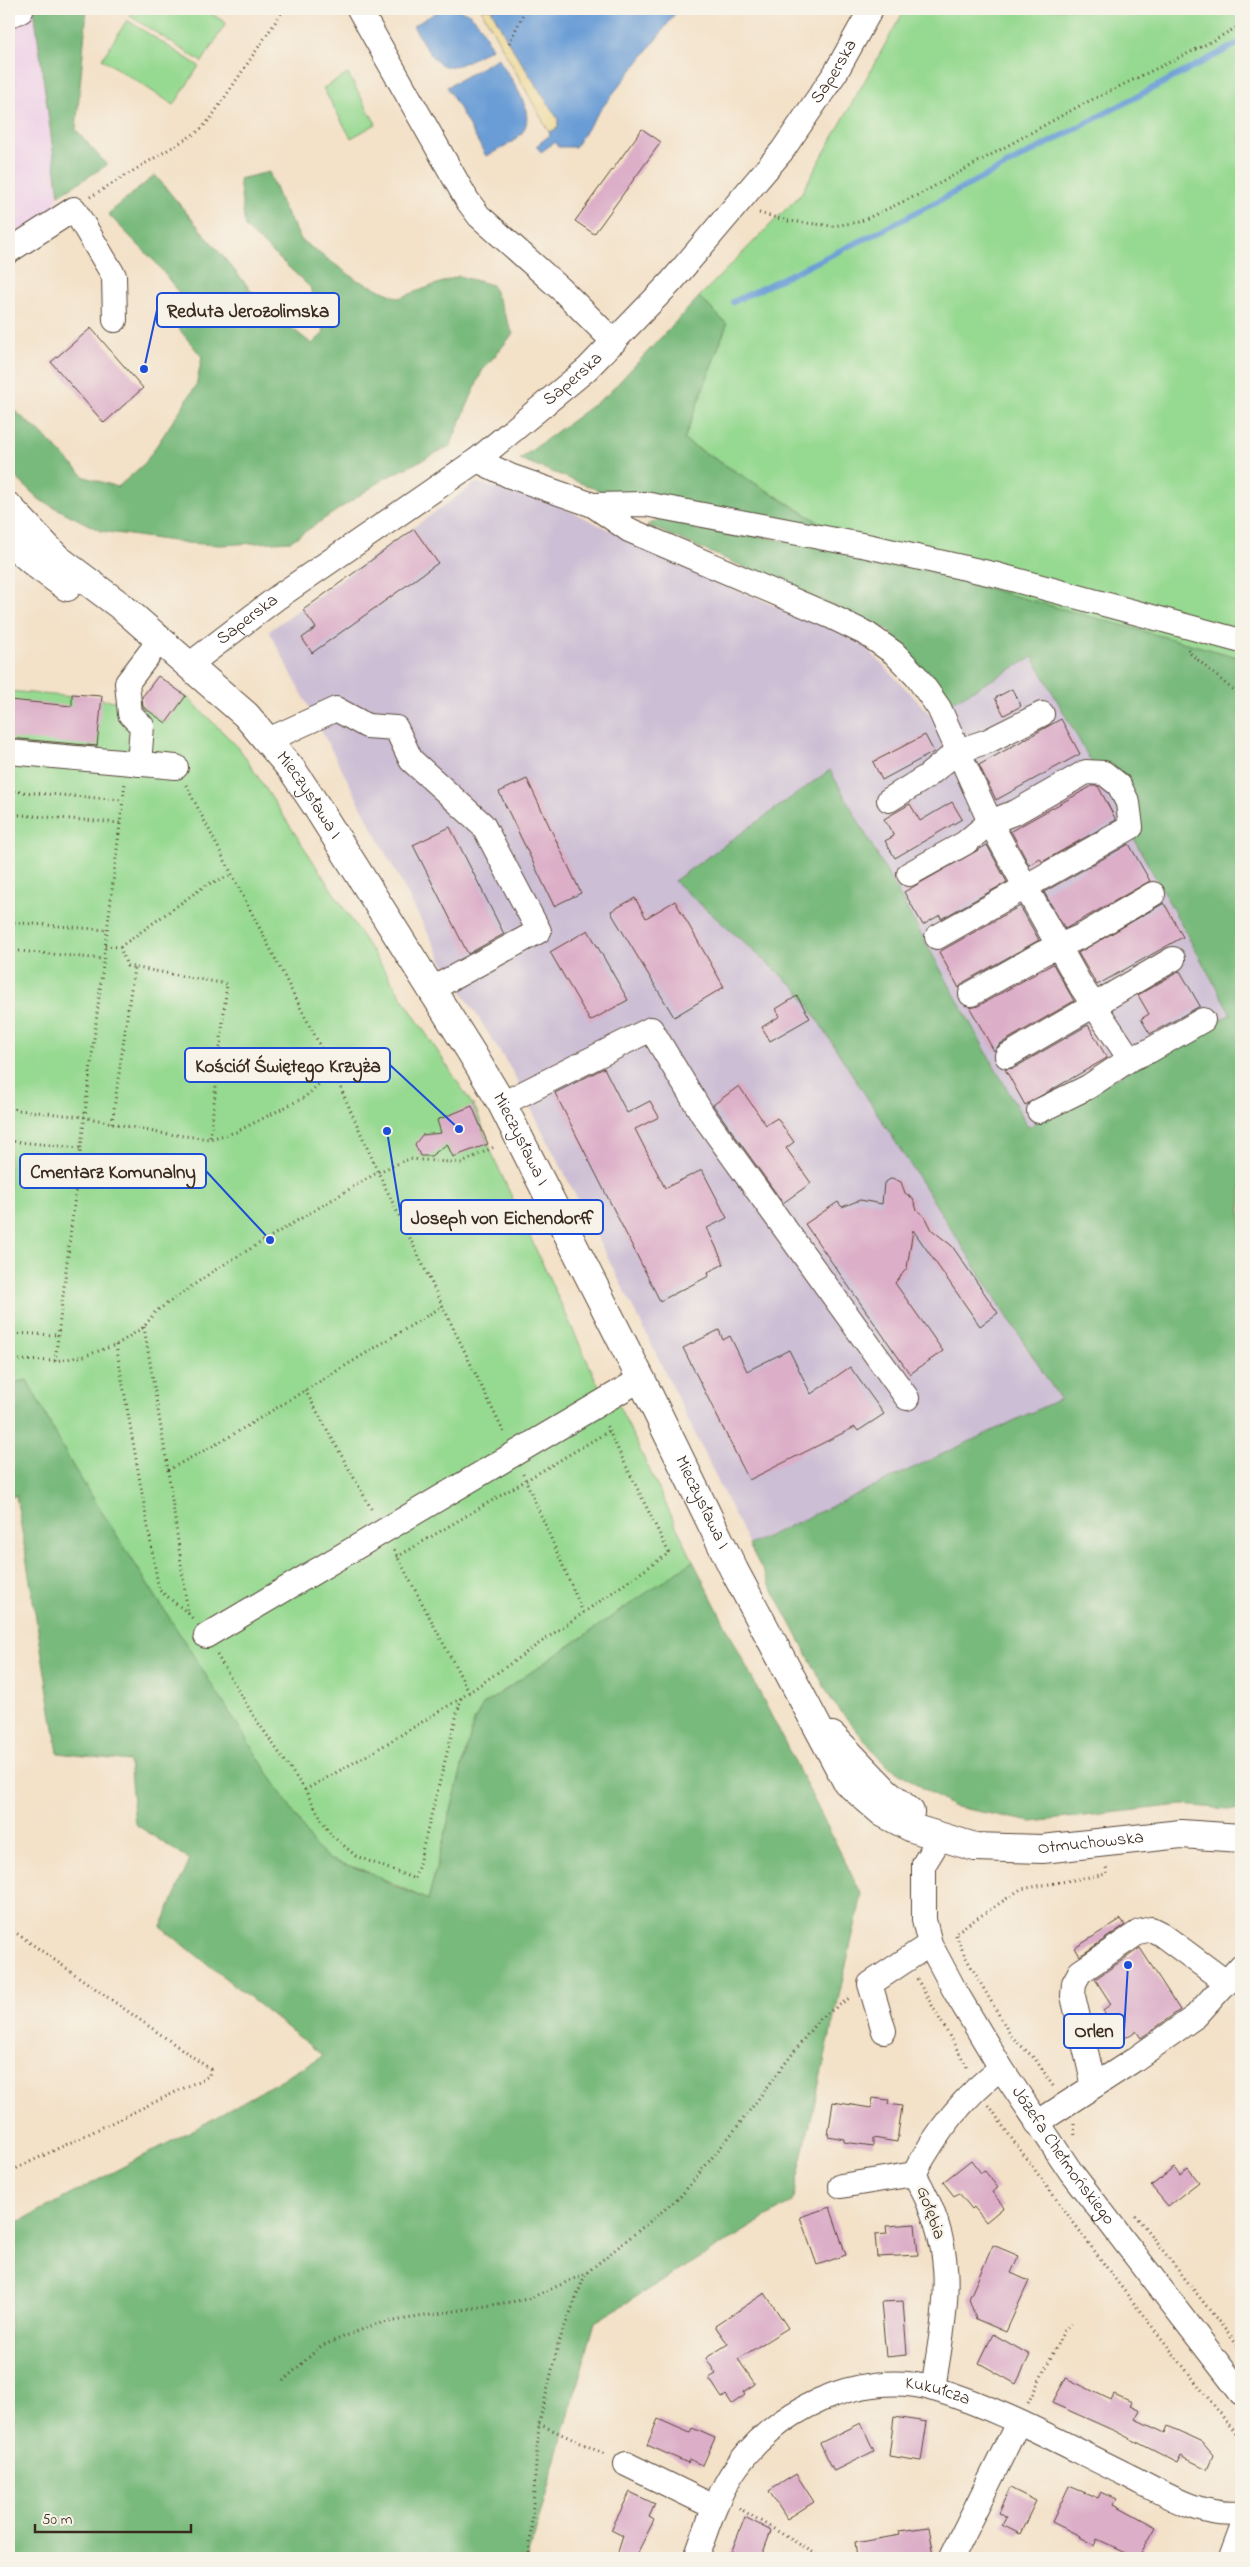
<svg xmlns="http://www.w3.org/2000/svg" width="1250" height="2567" viewBox="0 0 1250 2567" font-family="'Indie Flower',sans-serif">
  <rect width="100%" height="100%" fill="#f7f3e8"/>
  <filter id="ink" filterUnits="userSpaceOnUse"><feTurbulence type="fractalNoise" baseFrequency=".02" numOctaves="2"/><feDisplacementMap in="SourceGraphic" scale="10" xChannelSelector="R" yChannelSelector="G"/><feConvolveMatrix kernelMatrix="1 2 1 2 8 2 1 2 1" color-interpolation-filters="sRGB"/></filter>
  <filter id="wash" filterUnits="userSpaceOnUse"><feTurbulence type="fractalNoise" baseFrequency=".0096" numOctaves="4" result="noise"/><feDisplacementMap in="SourceGraphic" scale="20" xChannelSelector="R" yChannelSelector="G"/><feGaussianBlur stdDeviation="1.12" result="paint"/><feColorMatrix in="noise" values="0 0 0 0 0 0 0 0 0 0 0 0 0 0 0 0 0 1.4 0 .05"/><feComposite in="paint" operator="in"/></filter>
  <g filter="url(#wash)">
    <rect width="100%" height="100%" fill="#f3e1c8"/>
    <path fill="#eed0e8" d="M9,9H34L59,195L51,214L9,238Z"/>
    <path fill="#ccbed4" d="M476,483L549,501L725,585L858,639L930,714L1033,657L1231,1015L1028,1127L830,770L674,881L799,991L1060,1400L749,1545L643,1327L512,1071L442,960L269,631Z"/>
    <path fill="#96d991" stroke="#688258" d="M135,9H204L226,23L202,62L130,16Z
      M905,9H1241V658L880,559L684,440L727,324L699,297L801,194Z
      M127,20L199,66L174,105L102,59Z
      M348,74L376,124L351,138L323,88Z
      M9,691L138,703L166,723L186,696L239,748L476,1110L493,1156L602,1393L616,1400L693,1561L483,1705L474,1721L428,1900L371,1873L328,1859L314,1846L72,1465L27,1380L16,1382L9,1386Z"/>
    <path fill="#78b97b" stroke="#5a724c" d="M34,9H87L76,130L107,165L59,195Z
      M269,172L281,203L302,241L357,280L399,298L459,276L492,285L513,334L482,371L450,446L384,479L291,541L220,545L187,543L101,531L40,500L9,471V406L40,432L85,477L118,487L145,463L196,386L202,357L170,318L186,302L157,264L108,214L155,175L265,307L312,344L324,333L310,287L245,227L239,179Z
      M699,297L727,324L684,440L833,531L655,497L603,492L520,459L608,394Z
      M664,518L880,559L1241,658V1810L1180,1805L1032,1822L951,1806L884,1763L832,1701L749,1545L1060,1399L799,991L674,881L830,770L1028,1127L1231,1014L1033,657L948,704L887,629L647,525Z
      M27,1380L72,1465L314,1845L329,1859L371,1873L395,1886L428,1900L474,1721L483,1705L693,1561L862,1895L792,2202L595,2322L528,2558H9V2227L204,2124L323,2056L161,1927L190,1860L135,1824L129,1761L58,1753L16,1495L9,1499V1386L16,1382Z"/>
    <path fill="#eeda9e" stroke="#94825e" d="M481,9H491L509,43L558,119V128L549,132Z"/>
    <path fill="#6b9dd6" stroke="#53647a" d="M442,9C475,7 478,22 492,48C443,76 441,75 413,26Z
      M491,9H678C646,57 605,98 575,147H558L555,142L541,152L536,146L550,135L549,132L558,128V119L509,43Z
      M498,58C510,79 543,117 517,138C508,146 496,151 486,156L447,87Z"/>
    <g fill="none" stroke-linecap="round" stroke-linejoin="round">
      <path stroke="#6b9dd6" stroke-width="6" d="M733,302L881,231L1241,42"/>
    </g>
    <g id="blocks">
      <path fill="#dcaec8" d="M642,129L661,142L594,234L575,221Z
        M91,328L143,388L104,423L51,362Z
        M414,529L438,563L312,653L302,638L316,628L303,610Z
        M158,676L186,696L166,723L143,707L142,697Z
        M1012,689L1021,706L1004,715L995,698Z
        M72,694L102,696L97,746L9,738V700L72,706Z
        M1061,719L1080,754L996,800L979,765Z
        M925,735L934,752L882,780L873,762Z
        M527,779L581,893L554,906L499,792Z
        M1092,786H1098L1116,820L1042,862L1040,858L1029,865L1011,831Z
        M952,802L962,819L895,858L885,841L894,836L884,819L910,804L920,821Z
        M450,827L504,934L468,954L413,845Z
        M1129,844L1150,881L1065,929L1044,892Z
        M987,845L1007,882L941,919L940,915L923,925L904,892Z
        M635,898L646,918L675,901L724,987L674,1017L613,916L611,911Z
        M1164,903L1183,937L1097,985L1078,953Z
        M1020,906L1039,940L964,982L959,988L939,952Z
        M588,930L628,1000L590,1021L550,952Z
        M1053,964L1074,1001L1000,1044L994,1051L970,1008L978,1006Z
        M1180,971L1200,1006L1150,1034L1141,1019L1149,1014L1138,995Z
        M797,996L810,1018L770,1041L762,1027L780,1016L776,1009Z
        M1088,1025L1107,1058L1025,1105L1005,1069L1014,1068Z
        M604,1068L627,1113L650,1101L659,1117L635,1129L665,1188L702,1170L727,1218L707,1228L724,1264L708,1272L709,1276L660,1301L555,1093Z
        M739,1086L766,1125L777,1118L794,1142L786,1148L811,1183L783,1203L713,1105Z
        M472,1106L488,1144L453,1157L447,1144L431,1156H420L415,1144L422,1135L441,1133L437,1120Z
        M892,1178L901,1182L905,1193L913,1199L917,1210L926,1218L932,1230L952,1246L998,1313L980,1326L913,1230L907,1268L895,1283L943,1351L910,1374L805,1224L838,1202L842,1207L860,1200L882,1204L884,1183Z
        M719,1330L723,1340L730,1336L747,1371L789,1350L811,1394L850,1367L884,1414L858,1431L855,1427L749,1480L683,1348Z
        M1121,1919L1125,1925L1080,1956L1075,1948Z
        M1140,1948L1180,2010L1141,2038L1136,2031L1122,2040L1103,2010L1111,2004L1095,1979Z
        M873,2098L889,2100L888,2104L902,2106L897,2142L873,2138V2146L844,2142V2139L828,2136L833,2102L871,2108Z
        M971,2160L981,2173L985,2171L998,2188L992,2192L1004,2207L986,2222L974,2207L972,2209L959,2193L954,2196L943,2182Z
        M1174,2168L1180,2175L1188,2168L1199,2182L1168,2206L1151,2186Z
        M830,2207L846,2255L817,2265L800,2217Z
        M915,2224L918,2255L877,2257L875,2235L887,2234L886,2226Z
        M993,2245L1019,2256L1011,2273L1029,2281L1006,2332L976,2319L969,2299Z
        M765,2293L788,2328L738,2359L755,2384L743,2392L745,2395L732,2404L726,2395L722,2398L709,2378L716,2374L706,2358L728,2344L715,2326Z
        M903,2301L907,2355L886,2357L881,2302Z
        M993,2334L1030,2355L1016,2384L979,2363Z
        M1066,2378L1111,2400L1114,2394L1132,2402L1130,2405L1140,2410L1135,2419L1165,2433L1168,2426L1202,2442L1213,2455L1207,2469L1181,2456L1178,2463L1117,2432L1052,2403Z
        M894,2417L927,2422L921,2461L889,2456Z
        M658,2419L690,2433L692,2428L715,2438L703,2465L689,2459L688,2463L647,2445Z
        M861,2423L874,2451L834,2471L820,2443Z
        M796,2474L814,2502L787,2519L769,2491Z
        M1069,2486L1098,2498L1101,2492L1117,2499L1114,2504L1156,2527L1138,2558L1097,2539L1094,2546L1079,2538L1080,2536L1052,2522Z
        M1010,2488L1036,2501L1020,2534L1002,2525L1006,2518L998,2513Z
        M630,2492L655,2504L649,2517L654,2520L635,2558H616L623,2536L611,2530Z
        M745,2517L771,2531L761,2558H729Z
        M929,2527L934,2556L916,2558H857L855,2543L900,2535L899,2531Z"/>
    </g>
  </g>
  <g filter="url(#ink)">
    <use href="#blocks" fill-opacity="0" stroke="#574538" stroke-width="1"/>
    <g fill="none" stroke-linecap="round" stroke-linejoin="round">
      <g stroke="#574538" stroke-width="26">
        <g id="minor">
          <path d="M359,9L467,200L479,216L563,291L614,342"/>
          <path d="M9,15L21,11"/>
          <path d="M9,251L74,209L114,276L115,320"/>
          <path d="M477,460L510,476L593,505L645,504L867,546L997,575L1241,641"/>
          <path d="M593,505L629,530L830,616L867,634L894,653L917,677L939,708L990,822L1025,886L1081,986L1130,1059"/>
          <path id="s1" d="M189,665L278,597L477,460L587,369L672,281L782,151L836,72L871,9"/>
          <path d="M268,740L336,709L367,726L396,728L411,760L483,825L539,931L432,989"/>
          <path d="M9,752L176,767"/>
          <path d="M139,764L142,726L130,714L127,683L159,641"/>
          <path d="M889,800L926,777L958,751L988,741L1042,714"/>
          <path d="M909,874L965,843L990,822L1016,812L1086,772L1104,773L1119,785L1128,803L1131,827L937,937"/>
          <path d="M971,994L1043,953L1082,936L1153,894"/>
          <path d="M1007,1056L1173,959"/>
          <path d="M502,1104L651,1029L703,1115L907,1398"/>
          <path d="M1039,1111L1088,1087L1130,1059L1149,1051L1203,1020"/>
          <path d="M206,1636L641,1379"/>
          <path id="s2" d="M941,1836L924,1864V1920L930,1944L955,1991L1001,2068L1071,2172L1241,2393"/>
          <path d="M884,2031L870,1984L930,1944"/>
          <path d="M1094,2086L1073,1996L1074,1983L1080,1972L1139,1932L1151,1929L1161,1934L1227,1983"/>
          <path d="M1037,2123L1134,2060L1196,2016L1241,1966"/>
          <path d="M841,2186L914,2174"/>
          <path d="M933,2389C946,2305 960,2252 914,2174C936,2132 964,2096 1001,2068"/>
          <path d="M626,2464L714,2507"/>
          <path id="s3" d="M696,2558C706,2530 715,2501 731,2475C771,2411 860,2368 934,2389C1001,2409 1063,2444 1125,2474C1160,2491 1201,2519 1241,2513"/>
          <path d="M951,2558L1018,2423"/>
          <path d="M1231,2558L1241,2531"/>
        </g>
      </g>
      <g stroke="#574538" stroke-width="30">
        <g id="major">
          <path id="s4" d="M9,507L58,559L122,607L246,715L293,771L315,804L471,1052L502,1104L641,1379L734,1570L847,1782L883,1813L912,1828L975,1847L1042,1849L1181,1834L1241,1838"/>
          <path d="M9,541L37,565L67,587"/>
          <path d="M832,1736L885,1791L910,1812"/>
        </g>
      </g>
      <path stroke="#574538" stroke-width="3" stroke-dasharray="1 4" stroke-linecap="butt" d="M509,43L526,9
        M90,197L199,131L211,118L284,9
        M759,213L788,221L833,226L859,222L922,193L1081,105L1201,47L1241,25
        M1188,649L1191,654L1241,697
        M186,785L333,1071L378,1172L505,1435
        M9,791L123,800
        M9,814L120,823
        M9,922L107,930
        M105,946L120,947L206,885L232,875
        M120,947L127,966L227,984L210,1139
        M9,950L103,959
        M9,1109L84,1117L159,1133L210,1139L236,1132L305,1097L333,1071
        M112,1123L134,968
        M9,1141L80,1148
        M144,1327L168,1470L188,1613L193,1619
        M9,1333L58,1335
        M116,1345L159,1590L188,1613
        M9,1360L55,1361L84,1356L116,1345L144,1327L155,1312L215,1270L378,1172L409,1159L462,1163L496,1146
        M55,1361L125,783
        M305,1390L373,1512
        M168,1470L229,1437L443,1306
        M523,1474L583,1612
        M394,1550L469,1692
        M397,1557L609,1431
        M217,1655L253,1715L305,1790L330,1834L356,1856L415,1879L461,1698
        M305,1790L378,1749L461,1698L669,1553L606,1425
        M9,1928L210,2069L209,2076L9,2172
        M917,1979L967,2067
        M1053,2086L1036,2060L1011,2036L965,1956L955,1933L1021,1889L1107,1874L1106,1866
        M989,2105L1004,2128L1118,2283L1241,2440
        M1074,2124L1075,2138
        M1135,2215L1241,2350
        M283,2381L321,2346L376,2324L528,2299L585,2274L680,2197L737,2127L819,2019L851,1997
        M1028,2403L1064,2331L1072,2323
        M539,2424L607,2455
        M739,2508L822,2558
        M529,2558L539,2424L559,2341L585,2275"/>
      <use href="#minor" stroke="#fff" stroke-width="24"/>
      <use href="#major" stroke="#fff" stroke-width="28"/>
    </g>
  </g>
  <g text-anchor="middle" dominant-baseline="central" stroke-width="4.5" stroke-linejoin="round" paint-order="stroke">
    <g font-size="18" fill="#3b2a1e" stroke="#f7f3e8">
      <text stroke="none"><textPath href="#s1" startOffset="884">Saperska</textPath></text>
      <text stroke="none"><textPath href="#s1" startOffset="479">Saperska</textPath></text>
      <text stroke="none"><textPath href="#s1" startOffset="74">Saperska</textPath></text>
      <text stroke="none"><textPath href="#s4" startOffset="418">Mieczysława I</textPath></text>
      <text stroke="none"><textPath href="#s4" startOffset="822">Mieczysława I</textPath></text>
      <text stroke="none"><textPath href="#s4" startOffset="1228">Mieczysława I</textPath></text>
      <text stroke="none"><textPath href="#s4" startOffset="1805">Otmuchowska</textPath></text>
      <text stroke="none"><textPath href="#s2" startOffset="364">Józefa Chełmońskiego</textPath></text>
      <text transform="translate(930 2213) rotate(70)">Gołębia</text>
      <text stroke="none"><textPath href="#s3" startOffset="329">Kukułcza</textPath></text>
    </g>
  </g>
  <path fill="none" stroke="#1d4ed8" stroke-width="2" d="M144 369L157 310M459 1129L390 1065M270 1240L206 1171M387 1131L401 1217M1128 1965L1124 2031"/>
  <g fill="#1d4ed8" stroke="#f7f3e8" stroke-width="2">
    <circle cx="144" cy="369" r="5"/>
    <circle cx="459" cy="1129" r="5"/>
    <circle cx="270" cy="1240" r="5"/>
    <circle cx="387" cy="1131" r="5"/>
    <circle cx="1128" cy="1965" r="5"/>
  </g>
  <g fill="#f7f3e8" stroke="#1d4ed8" stroke-width="2">
    <rect x="157" y="293" width="182" height="34" rx="5"/>
    <rect x="185" y="1048" width="205" height="34" rx="5"/>
    <rect x="20" y="1154" width="186" height="34" rx="5"/>
    <rect x="401" y="1200" width="202" height="34" rx="5"/>
    <rect x="1064" y="2014" width="60" height="34" rx="5"/>
  </g>
  <g font-size="19" text-anchor="middle" font-weight="bold" fill="#3b2a1e">
    <text x="248" y="317">Reduta Jerozolimska</text>
    <text x="288" y="1072">Kościół Świętego Krzyża</text>
    <text x="113" y="1178">Cmentarz Komunalny</text>
    <text x="502" y="1224">Joseph von Eichendorff</text>
    <text x="1094" y="2037">Orlen</text>
  </g>
  <rect width="1250" height="2567" fill="none" stroke="#f7f3e8" stroke-width="30"/>
  <path d="M35 2524v8h156v-8" fill="none" stroke="#3b2a1e" stroke-width="2.5"/>
  <text x="42" y="2524" font-size="15" fill="#3b2a1e" stroke="#f7f3e8" stroke-width="4" paint-order="stroke">50 m</text>
</svg>
